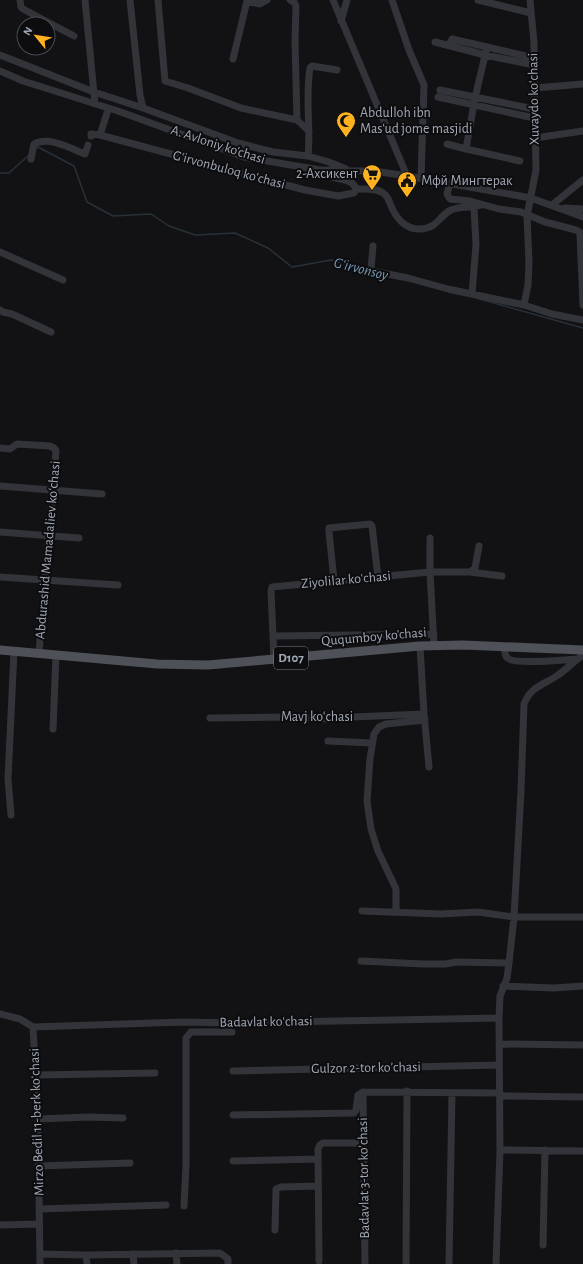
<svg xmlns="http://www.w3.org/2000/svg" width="583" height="1264" viewBox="0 0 583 1264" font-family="'Alegreya Sans',sans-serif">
  <rect width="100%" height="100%" fill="#121214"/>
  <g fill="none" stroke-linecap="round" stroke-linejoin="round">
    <path stroke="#283139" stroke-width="1.5" d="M37,148L38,147L74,166L87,202L113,216L151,214L169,226L195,235L235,233L268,248L292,267L331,260L369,272
      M0,173H9L29,155
      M476,298L583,328"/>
    <path stroke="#333439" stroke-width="7" d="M20,0L21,7L23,9L74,36
      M85,0L95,104
      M130,0L140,95L143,108L238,143L273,152L308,156L329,162L346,169
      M158,0L165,81L188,88L241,108L297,120L309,131
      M290,0L294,2L296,6L295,41L297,120
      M333,0L407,176
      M392,0L409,50L424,85L421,178
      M478,0L531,13
      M341,21L347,0
      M435,42L485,55L534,65
      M449,45L452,39L487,47L475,98L466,149L520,161
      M487,47L534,58
      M0,55L94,92L143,108
      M233,59L247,1L260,4L267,0
      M0,71L23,81L118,111L244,157L320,170L374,171L407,176L531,198L583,217
      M535,88L583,84
      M440,90L534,109
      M438,97L534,118
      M100,135L107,113
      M91,136V134L100,135L305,190L338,196L354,193L356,189C353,179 340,180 332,177L328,170
      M535,138L583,131
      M447,144L466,149
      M308,156C311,127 305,97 310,68L312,66L337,70
      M31,159L34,144C49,136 70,148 85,154L88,145
      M450,183L447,194L450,199L470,201L499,209L521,212L545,222L576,230L583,234
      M356,189C365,189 376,188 383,193C388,196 389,201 391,206C396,218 406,230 420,229C438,228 439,216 451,210C460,206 472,208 481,205
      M552,205L583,180
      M565,208L583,209
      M580,234L583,305
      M373,246L371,269L372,271L408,278L448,289L524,305L552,314L583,320
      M0,252L63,280
      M472,294L476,245L474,207
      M524,305L528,285L529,263L527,216L536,170L534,43L530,0
      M0,310L3,312L12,314L51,332
      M0,448L10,449L17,444L50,446L54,448L56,451L39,653
      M0,486L102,494
      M0,532L79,538
      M430,538V572L434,646
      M470,572L502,576
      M0,577L118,585
      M334,580L329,532V528L370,524L372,526L378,577
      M273,636L434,634
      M420,646L424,714L429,767
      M505,647C504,653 505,658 511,660C524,664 562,660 577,659
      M274,660L271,591L272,587L430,572H470L475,568L479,546
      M210,718L286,717L331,719L353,717L424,714
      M53,729L56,655
      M328,741L372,743
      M11,815L8,779L14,651
      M362,911L441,914L478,912L514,917H583
      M396,912V889L378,851L371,829L367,801L370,759L374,734L379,727L386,724L425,720
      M361,961L423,964H446L456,962L509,963
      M503,986L554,988L583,986
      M0,1014L20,1019L33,1027L38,1119L40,1264
      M33,1027L183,1022L232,1023L499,1018
      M499,1044L583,1045
      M233,1071L499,1065
      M36,1075L155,1073
      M363,1092L365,1264
      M233,1115L354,1113L356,1110L358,1095L363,1092L499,1093L503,1096L583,1097
      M38,1119L89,1117L123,1118
      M500,1150L583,1151
      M233,1161L318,1159
      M38,1166L130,1163
      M184,1206L186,1165V1038L191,1032H232
      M39,1209L166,1205
      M0,1225L39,1224
      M275,1230L276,1189L281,1187L318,1186
      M543,1245L545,1150
      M176,1253L177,1264
      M40,1254L86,1255L220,1253L228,1259V1264
      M133,1254L134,1264
      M86,1255L87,1264
      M319,1261L318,1149L320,1145L323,1143H363
      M406,1264L407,1091
      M449,1264L452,1093
      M496,1264L500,1150L499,1018L500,996L507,978L509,963L514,917L521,791L524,704C531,686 544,685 558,675C567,669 574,661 583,655"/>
    <path stroke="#4f5159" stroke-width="9" d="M0,650L157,664L208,665L420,646L463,645L583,650"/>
  </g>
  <defs>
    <g id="mosque-pin" transform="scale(1)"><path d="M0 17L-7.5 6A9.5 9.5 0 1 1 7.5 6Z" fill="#ffb21f" stroke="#0d0d0f"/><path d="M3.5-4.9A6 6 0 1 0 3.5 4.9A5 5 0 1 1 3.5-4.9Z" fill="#111"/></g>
    <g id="supermarket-pin" transform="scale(1)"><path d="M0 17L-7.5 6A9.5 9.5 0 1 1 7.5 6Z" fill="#ffb21f" stroke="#0d0d0f"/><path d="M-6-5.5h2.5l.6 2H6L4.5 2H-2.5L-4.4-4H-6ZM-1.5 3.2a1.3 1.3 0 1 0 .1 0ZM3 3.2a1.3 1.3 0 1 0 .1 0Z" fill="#111"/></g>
    <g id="civic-pin" transform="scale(1)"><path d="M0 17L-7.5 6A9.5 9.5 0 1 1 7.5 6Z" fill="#ffb21f" stroke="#0d0d0f"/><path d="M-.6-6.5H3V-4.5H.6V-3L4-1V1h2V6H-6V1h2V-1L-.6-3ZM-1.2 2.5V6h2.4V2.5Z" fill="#111"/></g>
  </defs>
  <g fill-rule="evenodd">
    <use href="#mosque-pin" x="346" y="121"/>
    <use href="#supermarket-pin" x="372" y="174"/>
    <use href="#civic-pin" x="407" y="181"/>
  </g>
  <g text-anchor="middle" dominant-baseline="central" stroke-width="4" stroke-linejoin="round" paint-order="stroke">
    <rect fill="#0d0d0f" stroke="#757a84" stroke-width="1" x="274" y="647" width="34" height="22" rx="3"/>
    <g font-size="13" font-weight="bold" fill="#a2a9b6">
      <text x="291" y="658">D107</text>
    </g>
    <g font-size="14" fill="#a2a9b6" stroke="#0d0d0f">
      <text transform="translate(534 99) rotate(-91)">Xuvaydo koʻchasi</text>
      <text transform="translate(218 145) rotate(18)">A. Avloniy ko‘chasi</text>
      <text transform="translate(229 170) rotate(15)">Gʻirvonbuloq koʻchasi</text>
      <text transform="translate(48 550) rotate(-85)">Abdurashid Mamadaliev koʻchasi</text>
      <text transform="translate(346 580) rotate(-5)">Ziyolilar koʻchasi</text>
      <text transform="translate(374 637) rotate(-5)">Ququmboy ko'chasi</text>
      <text x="317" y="717">Mavj koʻchasi</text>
      <text transform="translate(266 1022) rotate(-1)">Badavlat koʻchasi</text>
      <text transform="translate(366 1068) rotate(-1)">Gulzor 2-tor koʼchasi</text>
      <text transform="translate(37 1122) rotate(-92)">Mirzo Bedil 11-berk koʻchasi</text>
      <text transform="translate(364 1178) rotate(-91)">Badavlat 3-tor koʼchasi</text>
    </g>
    <g font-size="14" fill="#a2a9b6" stroke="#0d0d0f" text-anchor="start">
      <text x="360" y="113">Abdulloh ibn<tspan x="360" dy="16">Mas‘ud jome masjidi</tspan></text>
      <text x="358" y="174" text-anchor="end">2-Ахсикент</text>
      <text x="421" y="181">Мфй Мингтерак</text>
    </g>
    <g font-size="15" font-style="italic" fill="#7698b4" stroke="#0d0d0f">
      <text transform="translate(361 269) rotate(14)">G‘irvonsoy</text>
    </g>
  </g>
  <g transform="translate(36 36) rotate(300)"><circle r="19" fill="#0d0d0f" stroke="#494b52"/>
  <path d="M0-3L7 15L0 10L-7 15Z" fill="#ffb21f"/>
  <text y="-6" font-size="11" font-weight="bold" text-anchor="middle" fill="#a2a9b6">N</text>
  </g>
</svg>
